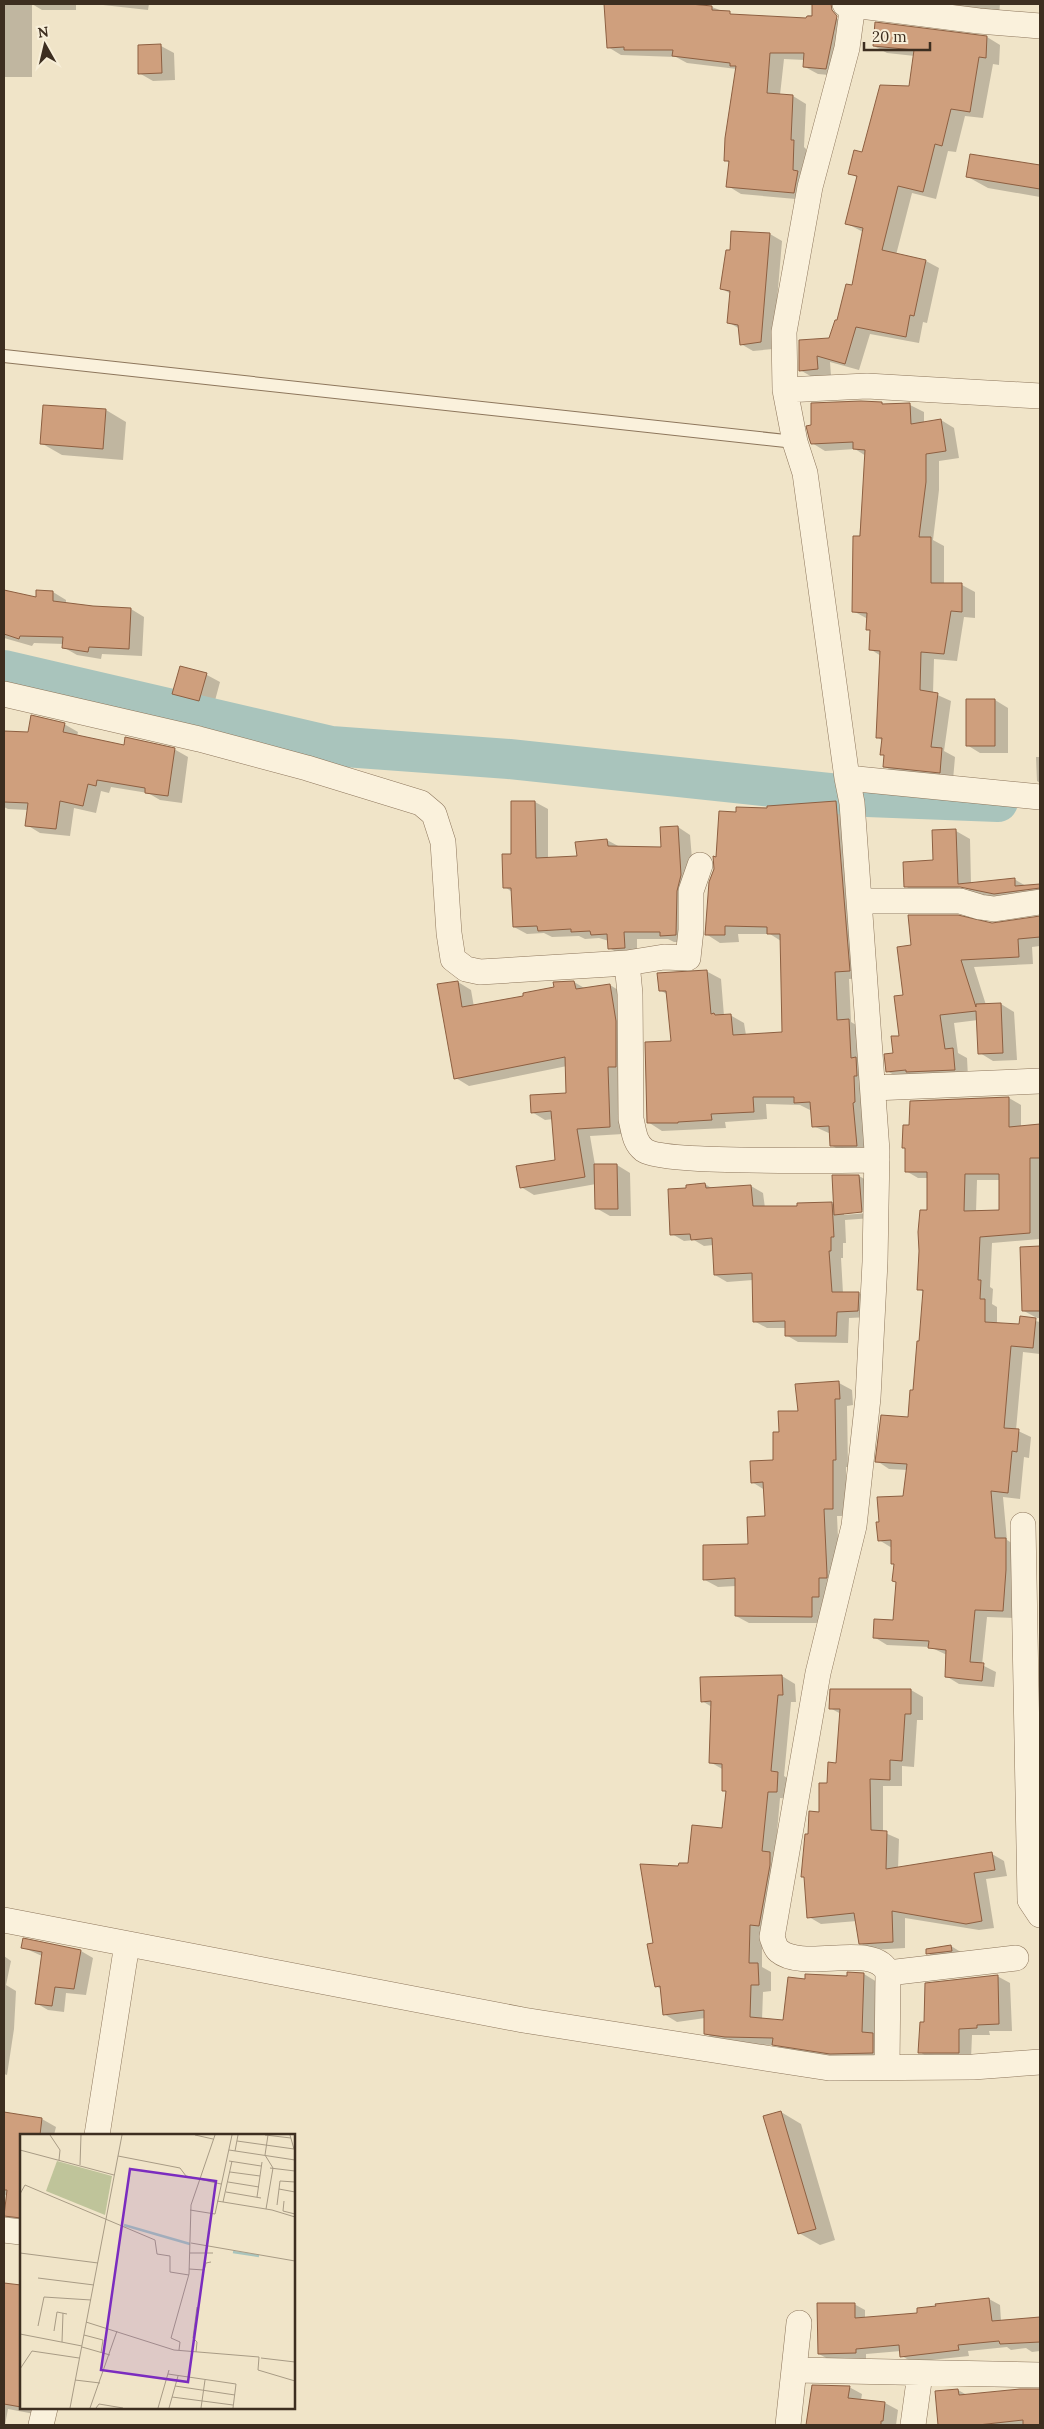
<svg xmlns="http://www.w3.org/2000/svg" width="1044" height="2429" viewBox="0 0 1044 2429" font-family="Lora,serif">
  <rect width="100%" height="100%" fill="#f0e4c8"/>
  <path fill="#0003" fill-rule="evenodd" d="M4,4H76V10H42L32,4V77H4Z
    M94,4H149L148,10Z
    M605,4L712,7L735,16L808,20V15L836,18L850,25L840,76L818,74L805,67V60L784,59L780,95L793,96L806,104L804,147L806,149L807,200L741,194L728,186L730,163L725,160L737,69L687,63L676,57L621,55L608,47Z
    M912,4H1000L999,15Z
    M987,37L1000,45L999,65L993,64L983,118L965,116L956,152L948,151L936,199L912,193L896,255L926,261L939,268L927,323L923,322L919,343L870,334L859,370L830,362L831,376L814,378L800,370L830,340L853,287L863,232L846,223L858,178L850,173L910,87L915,56L887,53L874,46Z
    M161,46L174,53L175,80L153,81L139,73Z
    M971,155L1040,166V197L988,188L968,177Z
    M732,232L770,234L782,241L773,349L753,351L741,344L740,329L728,322L731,294L721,288L731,252Z
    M881,403L886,405H910L924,412V423L941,420L954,428L959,458L939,461V490L933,540L944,546V585H962L975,592V618L964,617L957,661L934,659L933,693L951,701L944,751L955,757L953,780L897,774L884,766L885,756L882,754L883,741L877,737L881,656L870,649L871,631L868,629V619L853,611L866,456L855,449L825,451L812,443Z
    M106,410L126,422L123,460L62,455L41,443Z
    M4,591L37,598V592H53L66,600V604L131,609L144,617L142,656L102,654L101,659L77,655L63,647L64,644L34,643L32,646L4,638Z
    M181,667L207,675L220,682L213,708L187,701L174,693Z
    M995,700L1008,708V753H980L967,745Z
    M64,724L78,732L77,736L125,747L174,749L188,757L182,803L160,800L148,793L111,787L109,793L101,791L96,813L74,808L70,836L40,833L27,825L28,810L8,809L4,807V732L29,733Z
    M1036,757H1040V783L1037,781Z
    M535,802L548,809V859L578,857L607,840L620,847L663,848L678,827L690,835L694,883L688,942H674L668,939H637V954L622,955L609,948V941L599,938L585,939L579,936L552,937L544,933L527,934L514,927L512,892L505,887L513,855Z
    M835,803L850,811L863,978L849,979L851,1022L863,1029L871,1153L846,1154L831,1145V1134L813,1126L812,1111L800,1105L766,1104L767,1119L725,1122L726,1128L662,1131L648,1122L672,1042L668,995L660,990L706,971L721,979L724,1016L730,1015L744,1023L746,1035L783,1034L781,941L770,934H738L739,942L720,943L706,934L717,858L737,813Z
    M956,831L970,839L971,884L1014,879L1026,886L1040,885V897L1009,902L919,894L905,886L934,861ZM954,886L966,887L969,890Z
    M1040,918V946L1032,947L1033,964L974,967L986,1005L1001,1004L1014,1012L1017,1060L993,1061L980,1053L978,1020L954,1023L958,1053L967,1058L968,1077L901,1079L887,1071L900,1037L905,996L996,924Z
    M458,982L471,990L474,1007L525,997L574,982L586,989L610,985L623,993V1134L590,1136L595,1165H617L630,1173L631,1216H610L596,1208V1184L534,1195L521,1187L556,1161L553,1119L545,1120L532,1112L568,1094L567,1066L469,1086L456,1078Z
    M1009,1098L1021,1105V1127L1040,1126V1239L992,1243L990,1287L993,1289L992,1304L997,1307V1324L1020,1325L1021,1318L1040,1322V1354L1023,1352L1016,1430L1031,1437L1029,1458L1024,1457L1020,1499L1003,1497L1007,1540L1018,1547L1015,1618L987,1617L982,1665L996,1672L994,1687L959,1684L946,1676L947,1655L930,1647L887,1645L874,1637L894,1622L897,1583L894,1581L895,1565L892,1548L879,1540L880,1523L905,1497L908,1470L889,1469L877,1461L909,1418L921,1343L924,1292L918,1289L928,1211L929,1178H918L906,1171V1149L903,1147L910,1127L912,1102ZM977,1180H1001V1211L976,1212Z
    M833,1176H859L870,1182L872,1218L845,1220L846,1243H843V1258H841L843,1293H859L871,1300L870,1317L849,1318L848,1343L798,1342L786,1335V1328H767L754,1321L753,1280L727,1282L715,1275L713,1245L704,1246L694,1240L684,1241L672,1234L687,1189L705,1184L713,1189L751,1186L763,1193L765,1208L834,1204ZM868,1210V1213L844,1215V1212Z
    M1040,1247V1318H1037L1024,1311L1021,1248Z
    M839,1383L852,1390L853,1405L847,1406L848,1467H846V1516H837L840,1582L824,1623H749L736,1616V1586L718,1587L705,1580L749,1545L767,1517L765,1490L752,1482L774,1461L781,1434L799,1412L797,1385Z
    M782,1676L795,1684L796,1702H791L784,1776L790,1780V1799L780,1798L775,1856L762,1932V1967L771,1972V1991L763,1992L762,2020L784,2021L806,1980L848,1977V1973L864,1974L877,1982L885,2060H844L787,2051L775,2045L739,2044L718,2041L705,2033V2018L677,2022L664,2014L661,1989L656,1986L655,1944L680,1867L690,1865L723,1829L727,1792L723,1790L724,1770L710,1762L712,1707L702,1701L701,1678Z
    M911,1690L923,1697V1720H917L914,1767L902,1766V1786H883V1832L899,1839L898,1869L992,1854L1004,1861L1007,1876L986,1879L994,1928L979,1930L905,1918V1948L872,1950L860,1943L857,1921L821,1924L809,1917L805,1878L803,1877L809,1835L820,1813L837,1764L841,1714L830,1708Z
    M951,1946L964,1954L941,1961L927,1953Z
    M22,1947L81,1951L93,1958L86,1995L66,1993L64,2012L48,2010L36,2003L42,1956Z
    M4,1956L11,1961L6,1985L16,1991L14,2029L7,2075L4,2074Z
    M997,1976L1010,1983L1012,2031H989L990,2035H972L971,2059L932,2060L920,2052L925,2023Z
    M781,2112L801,2124L835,2240L820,2245L799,2233Z
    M4,2113L42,2119L56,2127L54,2135H21V2224L4,2215L7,2196L4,2194Z
    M4,2284L21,2286V2408H41L40,2415L8,2409L5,2425Z
    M989,2299L1000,2305L1001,2321L1040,2318V2351L1032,2352L1026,2348L1011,2350L1007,2347L968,2351L969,2356L912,2362L902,2356L901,2351L866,2354V2359L830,2360L819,2354L854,2304L865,2310V2319L919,2314L937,2308V2305Z
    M813,2386L849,2387L862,2394L861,2400L885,2403L898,2410L896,2425H807Z
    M958,2390L967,2395L1040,2390V2425H939L936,2392Z"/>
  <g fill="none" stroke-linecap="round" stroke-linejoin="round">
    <path stroke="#a9c4bc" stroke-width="40" d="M4,670L331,746L509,759L867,797L998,802"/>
  </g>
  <path fill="#cf9f7d" stroke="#8d5f41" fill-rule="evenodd" d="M604,4H690L712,6V10L730,11V14L806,18L807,16H812V4H831L832,10L837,16L826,69L803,67L804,53H770L767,93L793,95L791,140H794L793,170L798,171L794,193L726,187L729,161H724L725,138L736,66H730V63L672,56L673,50H624V47L607,48Z
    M875,22L987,36L986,58L979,57L970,112L951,109L942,146L935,144L923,192L898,186L882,250L926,260L914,316L910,315L906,337L856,327L845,364L817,356L818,369L799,371V340L829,338L835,320H837L846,284L852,285L863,228L845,224L857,176L848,174L854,150L862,152L880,85L909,86L914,50L873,46Z
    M161,44L162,73L138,74V45Z
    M970,154L1040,165V189L966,177Z
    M731,231L770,233L761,342L740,345L738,325L727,323L730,291L720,289L726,250H730Z
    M861,401L882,402V404L910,403L911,424L941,419L946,451L926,454V482L919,537H931V583H962V612L951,611L944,654L921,652L920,690L938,693L931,747L942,748L940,773L883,767L884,755H880L882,738H876L880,651L869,650L870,630H866L867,613L852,612L853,536H860L865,450L853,449V442L811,444L809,438L806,426L811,425V403Z
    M43,405L106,409L103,449L40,444Z
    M4,590L36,597V590L53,591V601L93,606L131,608L129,649L89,647L88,652L62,648L63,637L20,636L19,639L4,634Z
    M180,666L207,673L199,701L172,694Z
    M966,699H995V746H966Z
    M31,715L65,723L63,732L124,745L125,737L175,748L168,796L145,793V788L97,780L96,786L88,784L83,806L60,801L56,829L25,826L28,803L4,802V731L28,732Z
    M511,801H535L536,858L577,856L575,842L607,839L608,846L661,847L660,827L678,826L681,875L677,891L676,935L660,936V932H624L625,948L608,949L607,934L591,935L590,931L571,932V929L538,931L537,926L513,927L511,888H503L502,854H511Z
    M836,801L850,971L835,972L837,1020L849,1019L851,1058L856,1057L857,1076H854L855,1102L853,1103L857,1146H830L829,1126L812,1127L810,1102L794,1103V1097H753L754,1112L711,1114L712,1120L678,1122V1123H647L645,1042L671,1041L666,991H659L657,973L707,970L711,1014L714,1013L715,1015L731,1014L733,1035L782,1032L780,934H767V927L725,926V935H705L709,882L714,869L713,856L716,857L719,811L736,812V807L767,808V806Z
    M956,829L958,884L1015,878V886L1040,884V888L994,894L960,887H904L903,862L933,860L932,830Z
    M908,915H958L992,923L1040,916V937L1018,939L1019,957L961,960L976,1007V1004L1001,1003L1003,1053L978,1054L976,1011L940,1015L945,1049L953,1048L955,1070L906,1072V1070L886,1072L884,1054L893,1053L891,1036H899L894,996L903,995L897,947L911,945Z
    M458,981L462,1007L523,996V993L554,987L553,982L574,981L576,989L610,984L616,1021V1067H608L610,1127L577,1129L585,1177L520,1188L516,1166L555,1160L551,1111L531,1113L530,1095L566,1093L565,1057L454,1079L437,984Z
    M1009,1097V1127L1040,1124V1158H1030V1233L980,1237L978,1280H981L980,1299H985V1322L1019,1324L1020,1316L1036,1318L1033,1348L1011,1346L1004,1428L1019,1429L1017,1452L1012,1451L1008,1493L991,1491L995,1538H1006V1570L1003,1611L975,1610L970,1662L984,1663L982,1681L945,1677L946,1650L928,1648L929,1641L873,1638L874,1619L893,1620L896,1582L892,1581L894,1564H891V1540L878,1541L876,1522H879L877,1497L903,1496L907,1464L875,1462L881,1415L908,1417L910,1390H913L917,1341H919L923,1290H917L919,1251L918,1232L920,1210H927V1172H905V1148H902L903,1125H909L910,1101ZM965,1174H999V1210L964,1211Z
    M594,1164H617L618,1209H595Z
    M832,1175H859L862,1212L834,1215Z
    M705,1183L706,1188L751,1185L753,1206H797V1203L832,1202L834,1237H831V1251H829L832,1292H859L858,1311L837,1312L836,1336H785V1321L753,1322L752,1273L714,1275L712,1238L691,1240L690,1234L670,1235L668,1189L686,1188V1185Z
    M1040,1246V1311H1022L1020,1247Z
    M839,1381L840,1399H835L836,1460H833V1509H824L827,1574V1578H819V1597H812V1617L735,1616V1578L703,1580V1545L748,1544L747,1517L765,1516L763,1482L751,1483L750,1461L773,1460V1432H779L778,1411H798L795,1384Z
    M782,1675L783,1695H778L771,1771L778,1772L777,1792H768L762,1851L770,1852V1865L759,1926L750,1925L749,1963H758L759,1985H751L750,2017L783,2020L788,1977L805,1979V1974L847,1976V1972L864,1973L862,2032L873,2033V2053L830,2054L772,2045L773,2038L725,2037L704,2034V2010L663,2015L660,1986L655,1987L647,1944L653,1943L640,1864L678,1866L679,1863H688L692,1825L722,1828L726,1791H722V1764L709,1763L711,1701L701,1702L700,1677Z
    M830,1689H911V1714H905L902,1761L890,1760V1780L870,1779L871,1830L887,1831L886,1869L992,1852L995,1870L974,1873L982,1921L966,1924L892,1911L893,1942L861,1944H859L854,1913L807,1918L804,1877H801L805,1834H808L809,1811L819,1812V1783H827L828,1762L836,1763L840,1709H829Z
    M23,1938L81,1950L74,1989L55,1987L52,2006L35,2004L42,1952L21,1948Z
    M951,1945L952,1951L926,1954V1949Z
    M998,1975L999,2024L977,2025V2028L959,2029V2053H918L920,2022H924L925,1983Z
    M781,2111L816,2229L798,2234L763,2116Z
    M4,2112L42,2118L40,2135H21V2218L4,2216L7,2190H4Z
    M4,2283L21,2285V2407L4,2404Z
    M989,2298L992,2321L1040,2317V2342L1000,2344L999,2341L978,2343L958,2345L959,2350L900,2357L899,2345L856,2349V2353L818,2354L817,2303H855V2318L917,2313V2308L936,2306L935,2304Z
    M812,2385L850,2386L848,2398L885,2402L883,2421H881V2425H806Z
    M958,2389L959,2395L1020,2389H1040V2425H1023V2420L978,2425H938L935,2391Z"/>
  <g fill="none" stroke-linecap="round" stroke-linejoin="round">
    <g stroke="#8d765c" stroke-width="14">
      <path id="service" d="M4,356L795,442"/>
    </g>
    <g stroke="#8d765c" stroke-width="26">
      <path id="minor" d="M845,4L979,21L1040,26
        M853,4L847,48L810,187L784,332L785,390L795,442L805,473L847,778L852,803L877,1151L875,1262L868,1398L854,1526L818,1673L772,1937C774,1942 775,1948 779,1951C804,1972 875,1941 888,1973L887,2067
        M785,390L867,386L1040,396
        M4,694L199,739L307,768L421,803L434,814L443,842L449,933L453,959L466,969L480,972L627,963L630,994L631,1119C634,1131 634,1142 644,1150C663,1164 844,1160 877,1160
        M847,778L1040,797
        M859,901H960L980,907L994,909L1040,902
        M627,963L664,957L688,958L691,930V891L700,865
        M873,1088L1040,1081
        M1023,1525L1030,1900L1040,1915
        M4,1920L523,2020L829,2068L973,2067L1040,2062
        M888,1973L1016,1958
        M97,2135L127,1944
        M4,2230L21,2232
        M796,2370L1040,2375
        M41,2425L45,2408
        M788,2425L799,2323
        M913,2425L920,2374"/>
    </g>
    <use href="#service" stroke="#faf1dc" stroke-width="12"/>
    <use href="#minor" stroke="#faf1dc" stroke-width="25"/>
  </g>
  <g transform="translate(20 2134)">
    <rect width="275" height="275" fill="#f0e4c8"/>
    <path d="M37,27L92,42L85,81L26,57Z" fill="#bfc49a"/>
    <path fill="none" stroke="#a9c4bc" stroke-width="2.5" d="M104,91L170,110M213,118L239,122"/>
    <path fill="none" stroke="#a89b85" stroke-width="1" d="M30,1L40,16L39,26M175,1L193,5M245,1L271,4M217,7L274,15L270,1M0,16L94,41M209,16L275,26M215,17L218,1M245,21L253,34L246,75M245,21L248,1M98,22L160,34L166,42L201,50M209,27L241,32M60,31L61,1M250,34L275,37M210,38L240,42M208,48L239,53M259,55L275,58M206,58L241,64M0,60L5,51L135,106L137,120L150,122V138L169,141M237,63L242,28M197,67L252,76L275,83M264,67L263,77L275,80M203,68L212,27M257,71L260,47L275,48M170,76L195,80L212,1M171,109L275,127M0,119L78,129M170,119H193M169,135L184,136L186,129L191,128M18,144L74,151M66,188L154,216L239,223L238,236L275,247M18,192L24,163L71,166M34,197L37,178L47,180M0,200L62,212M64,201L83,206L81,219M42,208L43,179M62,213L90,221M159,216L160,208L151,204L169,140L171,71L195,1M176,218L177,208L173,204L177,173M241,224L275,228M0,235L12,217L59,224M148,240L216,250L213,274M55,246L80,249M155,252L215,261M152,263L213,271M50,274L102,1M70,274L97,197M76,274L79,270L103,274M138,274L149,236M149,274L158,242M181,274L185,246"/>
    <path fill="#7b2cbf" fill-opacity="0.15" stroke="#7b2cbf" stroke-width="2.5" d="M110,35L196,47L168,248L81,236Z"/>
    <rect width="275" height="275" fill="none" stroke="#3d2e20" stroke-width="2.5"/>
  </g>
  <rect width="1044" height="2429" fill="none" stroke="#3d2e20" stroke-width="10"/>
  <g transform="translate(45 45) rotate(352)" stroke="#f7eed8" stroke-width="4" paint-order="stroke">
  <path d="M0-4L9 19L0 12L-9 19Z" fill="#3d2e20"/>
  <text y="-8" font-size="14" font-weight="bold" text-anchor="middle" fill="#3d2e20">N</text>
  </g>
  <path d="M864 42v8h66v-8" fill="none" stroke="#3d2e20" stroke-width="2.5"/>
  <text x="872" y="42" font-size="15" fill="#3d2e20" stroke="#f7eed8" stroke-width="4" paint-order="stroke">20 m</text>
</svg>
